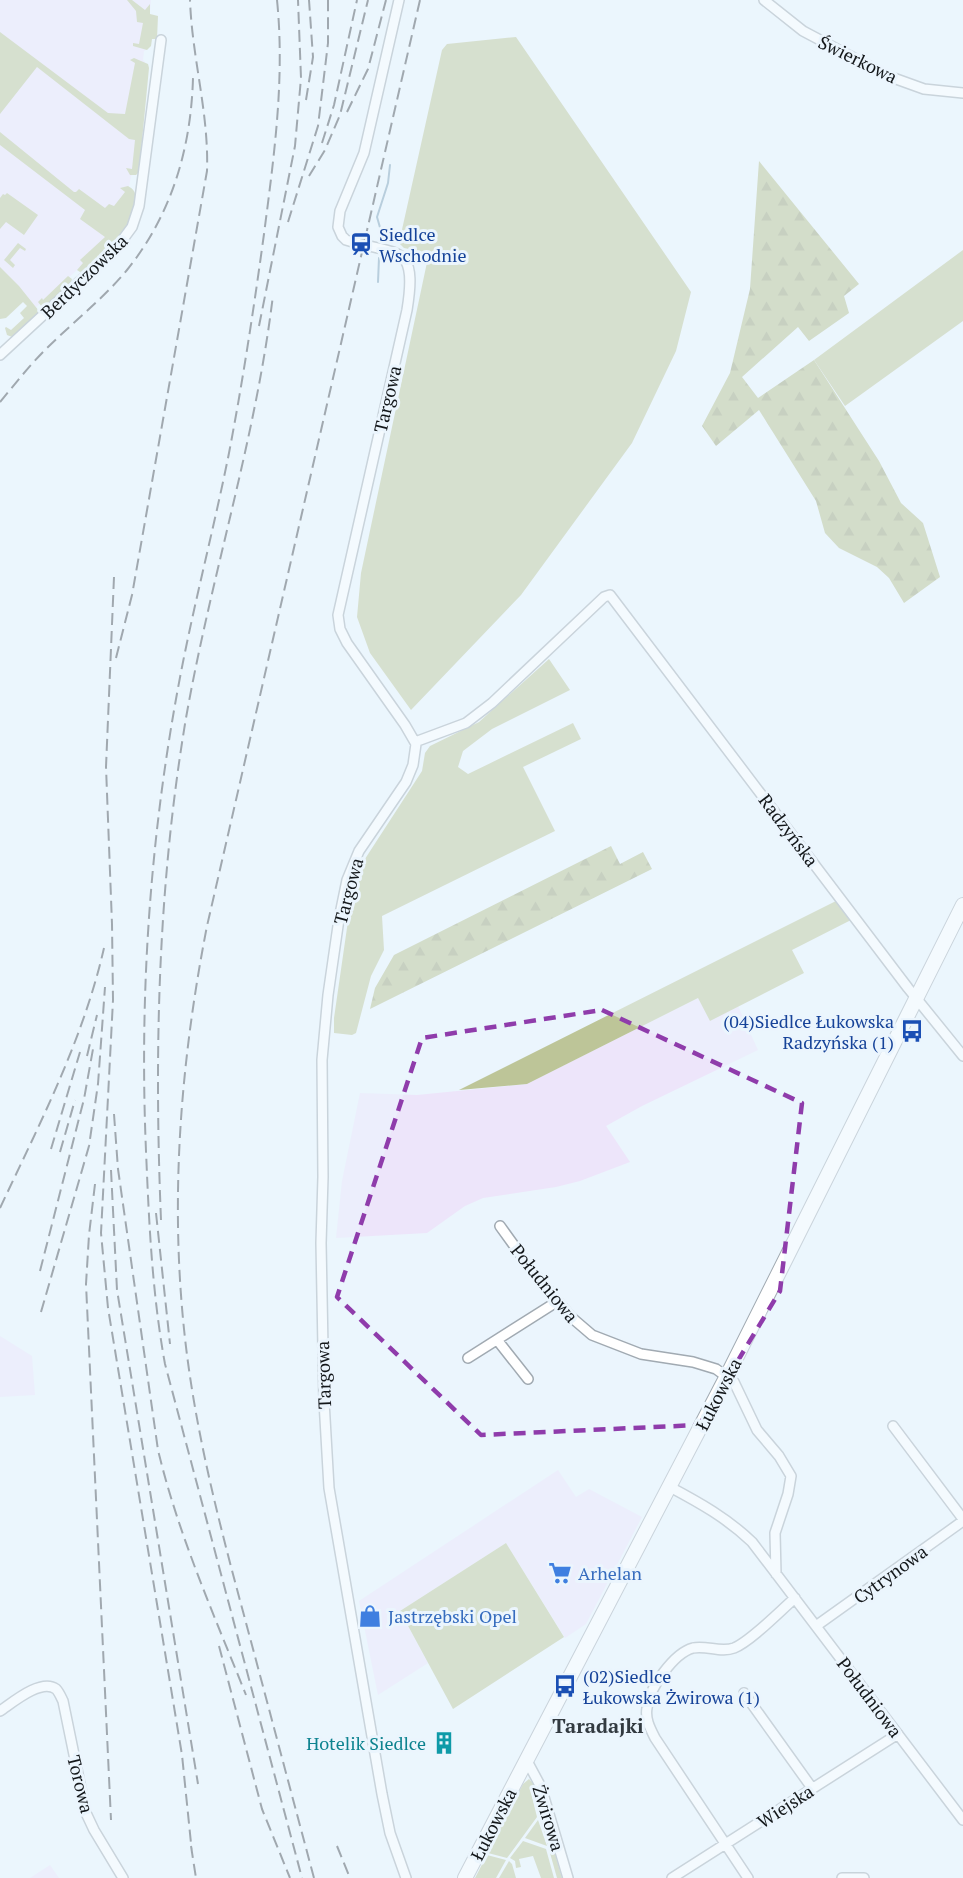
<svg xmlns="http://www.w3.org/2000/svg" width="963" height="1878" viewBox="0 0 963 1878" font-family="'PT Serif',serif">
  <defs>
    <pattern id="forest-firs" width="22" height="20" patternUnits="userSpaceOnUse" patternTransform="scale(1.5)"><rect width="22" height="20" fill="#b5be8c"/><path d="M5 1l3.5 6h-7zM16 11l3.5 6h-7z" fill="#9ba378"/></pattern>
  </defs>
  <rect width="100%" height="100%" fill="#ebf5fd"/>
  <path fill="#ede5fa" d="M0,0H151L146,50L144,51L143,60L145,62L134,174L131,176L121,230L32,311L0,268Z
    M698,998L710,1020L738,1006L758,1050L642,1106L606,1126L630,1162L580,1181L556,1187L483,1198L465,1206L427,1233L336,1238L342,1181L360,1093L417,1095L527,1084Z
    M0,1336L32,1356L35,1395L0,1397Z
    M558,1470L576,1497L589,1489L642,1517L586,1624L565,1638L506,1543L400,1611L428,1663L378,1695L359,1601Z
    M50,1865L59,1878H30Z"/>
  <path fill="#bdc598" d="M127,0H132L145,10L150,4V14L158,16L157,39H152L151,46L147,50L133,46V43L139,44L143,23L137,22L136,11Z
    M0,32L108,113L125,114L135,63L130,60L134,58L148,64L149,68L139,172L136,175H130L126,168L132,169L135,140L129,139L37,67L0,114Z
    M516,37L691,292L676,351L632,443L521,595L411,710L370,653L357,617L361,573L429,253L404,248L399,243L442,50L447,44Z
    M0,132L74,192H76L79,189L105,208L109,204L114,206L125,192L120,188L128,186C135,190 136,193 135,201C132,232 108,250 87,270L80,272L77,270L83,263L80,260L105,237L80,219L85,210L0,145Z
    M7,193L38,215L24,235L6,222L0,229V198L3,194L5,195Z
    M18,243L26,249L25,251L20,248L10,260L15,265L13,268L4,260Z
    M963,250V321L845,406L814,360Z
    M0,267L19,286L39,311V313L12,337L7,335L5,328L6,327L11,330L24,318L20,313L27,306L23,302L6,318L0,319Z
    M68,276L72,279L70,286L46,307H42L38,302L42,298L43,300Z
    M549,659L570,690L492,729L463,751L458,767L468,774L573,723L581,739L523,767L555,831L382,916L384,950L371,976L356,1033L352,1035L334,1033V1018L349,914L363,862L422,771L425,753L430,746L479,722Z
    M836,901L851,920L792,950L804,973L710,1021L698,998L527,1084L459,1090Z
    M506,1543L564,1637L453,1709L400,1611Z
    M529,1779L532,1782H534L562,1878H557L534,1796L532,1797L537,1817L507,1858L488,1853L523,1784Z
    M538,1820L547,1846L525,1838Z
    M523,1841L546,1849L554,1878H541L533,1856L519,1859L521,1867L516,1868L515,1861L510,1858Z
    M487,1855L506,1860L496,1878H475Z
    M509,1861L512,1864L516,1878H499Z"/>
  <path fill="url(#forest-firs)" d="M759,161L859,284L844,296L849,313L809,341L798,327L742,377L758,398L814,360L879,461L901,503L923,523L940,577L904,603L889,578L877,567L839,548L825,533L816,501L759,410L716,446L702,426L730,373L750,289Z
    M611,846L620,864L643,852L652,869L370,1009L375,988L394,955Z"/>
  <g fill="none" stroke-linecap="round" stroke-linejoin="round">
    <path stroke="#7b9eb5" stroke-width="2" d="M383,238L377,217L388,183L390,165
      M378,282L379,258"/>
    <g stroke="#a1aab2" stroke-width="12">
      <path id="street" d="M399,0L364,153L340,211L338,227L342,236L346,240C398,256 418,242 407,310L338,615L340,629L347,643L405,725L416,744L413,765L406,782L359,851L347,880L339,919L328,995L322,1060L323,1177L321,1243L324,1401L329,1488L382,1794L390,1833L406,1878
        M764,0L803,31L888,76L924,89L963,93
        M0,355L118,246L132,227L139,206L161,40
        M415,742L466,723L492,703L604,597L610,595L908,988L963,1056
        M500,1226L531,1269L571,1317L592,1335L641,1354L693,1362L716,1369L734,1382L757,1430L779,1456L791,1476L788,1494L775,1533L776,1574
        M498,1341L528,1379
        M468,1358L558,1301
        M893,1426L963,1519
        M670,1487C700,1503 727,1518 752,1542L963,1820
        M816,1626L963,1521
        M744,1693L812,1788
        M0,1711C12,1703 41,1678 56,1689C59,1692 61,1697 63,1701L86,1813L94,1830L123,1878
        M526,1759L541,1787L568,1878
        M672,1878L898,1734
        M748,1878L655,1738C650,1728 645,1719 647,1708C649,1688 674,1653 693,1648C706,1645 721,1653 734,1648C751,1641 780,1611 795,1598
        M842,1878H864"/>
    </g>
    <g stroke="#a1aab2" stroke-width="16">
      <path id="secondary" d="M465,1878L727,1376L963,905"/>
    </g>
    <use href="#street" stroke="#fff" stroke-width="9"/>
    <use href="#secondary" stroke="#fff" stroke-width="14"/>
    <path stroke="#464b50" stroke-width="2" stroke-dasharray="12 6" stroke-linecap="butt" d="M277,0C285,79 274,156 264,234C254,307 243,380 229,453C215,523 197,592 183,662C151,823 139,987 146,1151C149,1222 152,1293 165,1364L302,1878
      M306,100L313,57L309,0
      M347,112L368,69L386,0
      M322,143L334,105L357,0
      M309,176L325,150L340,115L368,0
      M288,222L318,126L328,43V0
      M259,326L295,146L301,78L298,0
      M0,402C15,384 29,366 45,350C72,323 103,299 127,270C172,214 191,148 193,78
      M114,577L106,767L112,924L113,1000L101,1233L108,1308L182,1755L192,1853
      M116,658L132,595L207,171C209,113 192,58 190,0
      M87,1056L97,1015
      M114,1114L118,1169L158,1450C178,1534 214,1615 246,1695
      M51,1149L80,1052
      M60,1152L75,1100
      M111,1170L117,1290L198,1784
      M95,1184L89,1235L86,1284L111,1820
      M0,1208C40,1123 83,1040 104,948
      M156,1213L170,1344
      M161,1220C154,1052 158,884 186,718C211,576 256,438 273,295
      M40,1271L84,1099L93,1049
      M41,1312L89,1146L98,1084L105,987
      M219,1646L262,1809L290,1878
      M191,1846L196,1878
      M337,1846L350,1878
      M314,1878C291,1792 268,1705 245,1619C219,1523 194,1427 184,1329C170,1194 181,1059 207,926L420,0"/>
  </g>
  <path d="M0 0H963V1878H0ZM602,1010L802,1103L780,1291L699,1425L481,1435L337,1297L422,1038Z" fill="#ebf5fd" fill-opacity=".55" fill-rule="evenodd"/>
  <path fill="none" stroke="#8f3cab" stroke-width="4.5" stroke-dasharray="12 8" stroke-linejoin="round" d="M602,1010L802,1103L780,1291L699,1425L481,1435L337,1297L422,1038Z"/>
  <defs>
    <g id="station-bare" transform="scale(1.8)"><path d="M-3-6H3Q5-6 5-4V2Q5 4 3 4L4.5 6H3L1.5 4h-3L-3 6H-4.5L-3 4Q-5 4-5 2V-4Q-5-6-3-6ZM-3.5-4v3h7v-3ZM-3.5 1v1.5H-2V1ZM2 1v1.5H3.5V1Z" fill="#1a4fb4" stroke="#ebf5fd" stroke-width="2.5" paint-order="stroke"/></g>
    <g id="bus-bare" transform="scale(1.8)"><path d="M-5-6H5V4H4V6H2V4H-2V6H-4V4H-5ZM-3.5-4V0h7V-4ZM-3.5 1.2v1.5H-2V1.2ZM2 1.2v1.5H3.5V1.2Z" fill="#1a4fb4" stroke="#ebf5fd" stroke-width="2.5" paint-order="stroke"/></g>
    <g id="supermarket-bare" transform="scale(1.8)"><path d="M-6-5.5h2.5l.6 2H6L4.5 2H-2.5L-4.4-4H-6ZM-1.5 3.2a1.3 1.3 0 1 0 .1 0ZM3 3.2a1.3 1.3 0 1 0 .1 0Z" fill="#3f7fe0" stroke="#ebf5fd" stroke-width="2.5" paint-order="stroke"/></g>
    <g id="shop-bare" transform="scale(1.8)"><path d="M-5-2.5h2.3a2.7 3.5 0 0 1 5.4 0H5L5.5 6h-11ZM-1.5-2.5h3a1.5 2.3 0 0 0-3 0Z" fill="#3f7fe0" stroke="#ebf5fd" stroke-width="2.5" paint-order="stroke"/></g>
    <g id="building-bare" transform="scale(1.8)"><path d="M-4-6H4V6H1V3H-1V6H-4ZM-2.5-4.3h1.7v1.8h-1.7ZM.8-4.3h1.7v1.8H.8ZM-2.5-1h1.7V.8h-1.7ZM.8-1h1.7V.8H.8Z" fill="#0f9aa8" stroke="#ebf5fd" stroke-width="2.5" paint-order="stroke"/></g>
  </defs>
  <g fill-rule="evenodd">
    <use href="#station-bare" x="361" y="244"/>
    <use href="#bus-bare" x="912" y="1031"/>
    <use href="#supermarket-bare" x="560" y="1573"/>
    <use href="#shop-bare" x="370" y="1616"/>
    <use href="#bus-bare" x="565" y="1686"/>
    <use href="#building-bare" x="444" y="1743"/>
  </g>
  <g text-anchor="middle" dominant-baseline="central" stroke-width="6" stroke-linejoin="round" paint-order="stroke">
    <g font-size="18" fill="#13171a" stroke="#ebf5fd">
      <text transform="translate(858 59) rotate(26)">Świerkowa</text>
      <text transform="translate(84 276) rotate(-44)">Berdyczowska</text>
      <text transform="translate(387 399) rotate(-77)">Targowa</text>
      <text transform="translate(789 830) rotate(53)">Radzyńska</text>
      <text transform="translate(348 891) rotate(-75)">Targowa</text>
      <text transform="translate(545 1283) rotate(51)">Południowa</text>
      <text transform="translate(323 1375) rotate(-92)">Targowa</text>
      <text transform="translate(718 1394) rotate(-63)">Łukowska</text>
      <text transform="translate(890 1574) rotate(-36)">Cytrynowa</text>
      <text transform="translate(870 1697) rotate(53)">Południowa</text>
      <text transform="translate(81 1784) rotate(76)">Torowa</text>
      <text transform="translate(785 1806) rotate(-33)">Wiejska</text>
      <text transform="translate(549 1818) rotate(73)">Żwirowa</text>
      <text transform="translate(493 1824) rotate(-63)">Łukowska</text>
    </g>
    <g font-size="18" fill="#164399" stroke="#ebf5fd" text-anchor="start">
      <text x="379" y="234">Siedlce<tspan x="379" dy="21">Wschodnie</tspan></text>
      <text x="894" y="1021" text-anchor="end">(04)Siedlce Łukowska<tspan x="894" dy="21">Radzyńska (1)</tspan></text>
      <text x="583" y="1676">(02)Siedlce<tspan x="583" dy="21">Łukowska Żwirowa (1)</tspan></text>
    </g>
    <g font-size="18" fill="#366cbe" stroke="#ebf5fd" text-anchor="start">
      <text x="578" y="1573">Arhelan</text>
      <text x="388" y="1616">Jastrzębski Opel</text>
    </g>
    <g font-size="18" fill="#0d838f" stroke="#ebf5fd" text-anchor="end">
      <text x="426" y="1743">Hotelik Siedlce</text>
    </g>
    <g font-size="20" font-weight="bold" fill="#323a40" stroke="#ebf5fd">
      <text x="598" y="1725">Taradajki</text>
    </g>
  </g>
</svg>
